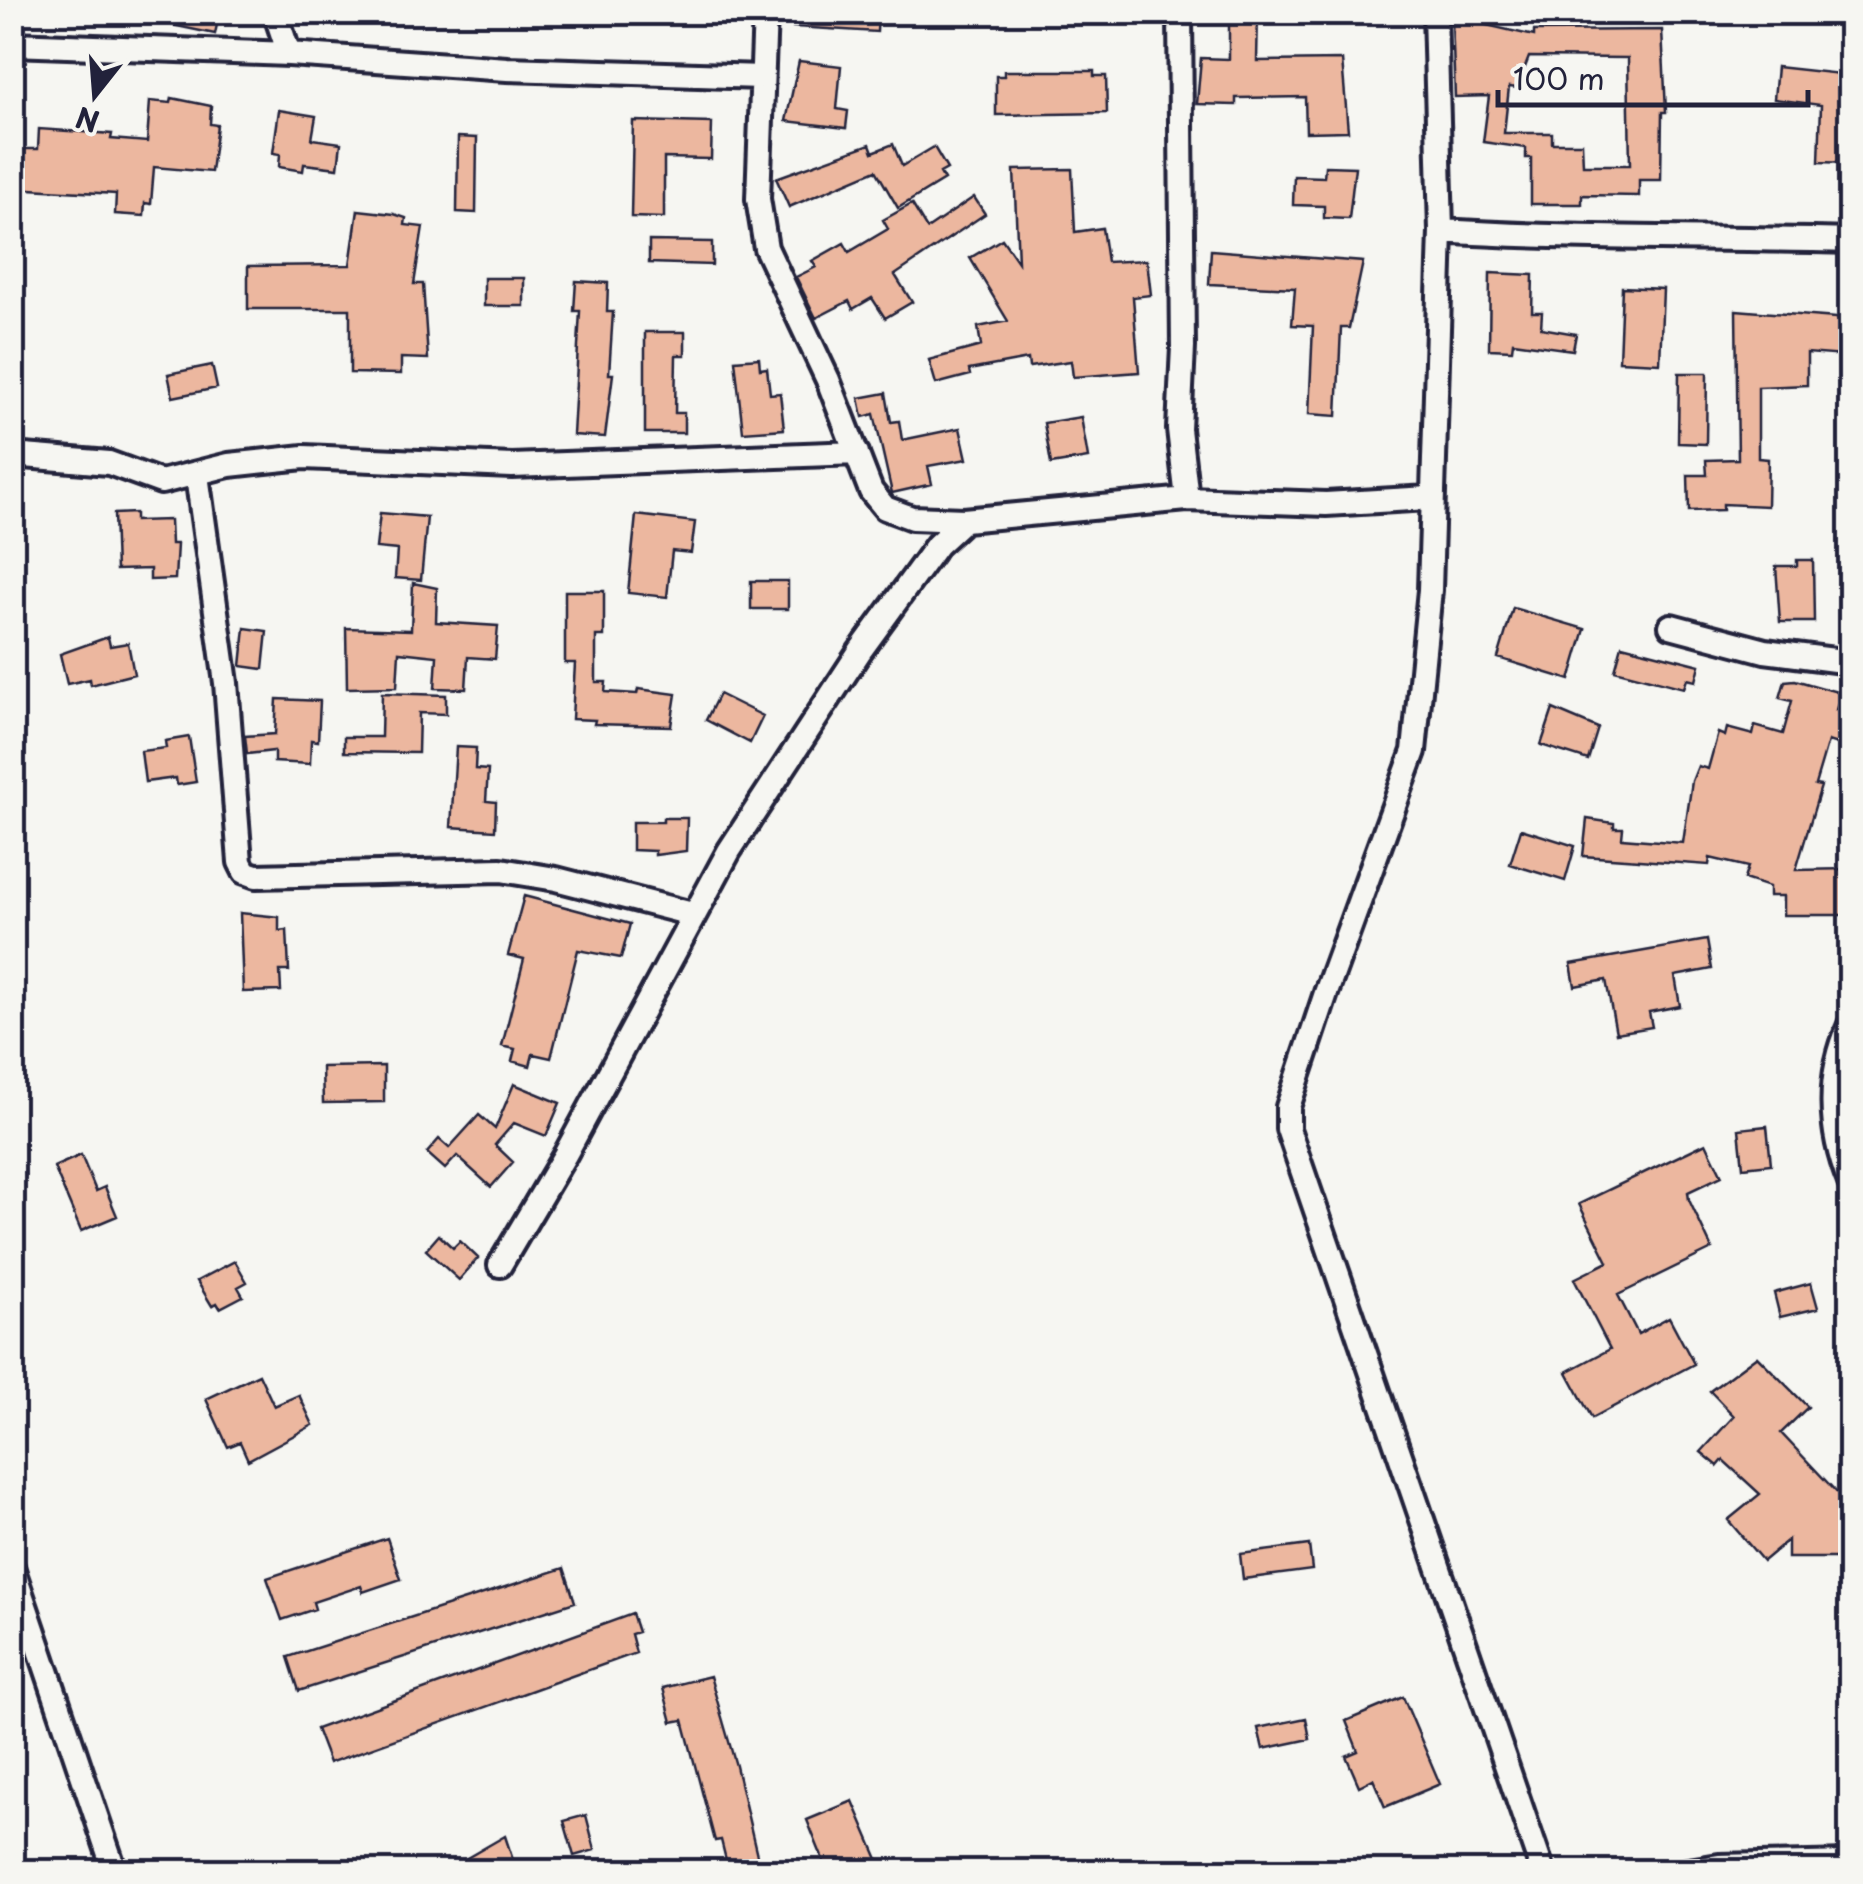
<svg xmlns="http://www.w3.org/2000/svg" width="1863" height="1884" viewBox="0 0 1863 1884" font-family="'Playpen Sans',sans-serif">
  <rect width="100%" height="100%" fill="#f6f6f2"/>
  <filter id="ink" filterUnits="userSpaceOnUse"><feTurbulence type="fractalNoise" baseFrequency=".01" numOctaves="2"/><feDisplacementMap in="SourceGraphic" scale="20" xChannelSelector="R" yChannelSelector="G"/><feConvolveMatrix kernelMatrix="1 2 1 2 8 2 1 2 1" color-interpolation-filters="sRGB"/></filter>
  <g filter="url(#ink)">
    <path fill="#ecb79f" stroke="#22223b" stroke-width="2.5" fill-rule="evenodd" d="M148,12H206L219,15L215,34L148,20Z
      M780,12H878L877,32L779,26Z
      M1229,12H1258L1257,61L1342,60L1348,131L1306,132L1305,97L1236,98V105L1197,104L1201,58L1229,59Z
      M1482,19V24L1534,36V31L1662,30L1666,112H1662L1661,180H1639V196L1582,195V204H1531V158H1526V148L1483,142L1489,96L1455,97L1452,20ZM1529,57L1628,58L1630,165H1583L1582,143H1552V133H1504L1509,87L1517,88Z
      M799,61L841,66L837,109L848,111L846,128L786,121Z
      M1777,67L1850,75V163L1819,162L1821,105L1774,99Z
      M1004,71H1094V76H1106L1107,113L996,115V76H1004Z
      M172,98L211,106L210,124L217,125L211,172L154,167L151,204L145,203L144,216L115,214L116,194L12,188V149H38L39,129L112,134L111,139L147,142L150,101L171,103Z
      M279,110L316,116L312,139L341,143L338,168L304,164L303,171L279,167L280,154L273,153Z
      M633,121L712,123L711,159L664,158V218L631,217Z
      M458,137L477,138L476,213L457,212Z
      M870,144L873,152L893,144L902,166L934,147L947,169L940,173L944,180L898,208L876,170L789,207L776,178Z
      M1325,166L1355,167L1349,219L1324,218V206L1293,205L1294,176L1324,177Z
      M1072,169L1075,232L1102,228L1107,262L1147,260L1151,295L1133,297L1139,372L1073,377L1071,361L1029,367L1028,359L969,370L970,375L936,384L929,360L981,346L978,327L1008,321L970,258L1002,239L1018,262L1014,170Z
      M974,197L985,214L895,275L912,302L885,318L872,298L853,309L849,301L816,318L796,277L816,267L812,261L844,243L849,252L888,229L883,220L912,204L927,229Z
      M358,210L394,214L406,218L405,225L423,227L414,284H423L428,359L401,358V374L350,373V309H248V266L350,265Z
      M649,241L712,242V265L649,263Z
      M1211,250L1363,262L1349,328H1341L1337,416L1309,414L1313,326L1292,325L1295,288L1209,284Z
      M1490,273L1533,275L1532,312H1542L1541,328L1576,334L1573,350L1513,342L1512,350L1489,349Z
      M484,278H524V306H484Z
      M576,281L608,283L607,312H613L609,374H613L605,437L573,435L580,311H574Z
      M1622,287L1663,289L1660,363L1619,361Z
      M1736,310L1848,319L1845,356L1807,353V385L1758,387V458L1768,459L1767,506L1723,504V510L1689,511L1688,475H1707L1706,460L1738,459Z
      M645,332H685V355H676L675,413H684V433H645Z
      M759,358L760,369L767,368L770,394L780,393L784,429L743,432L735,360Z
      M212,365L217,388L173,397L168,374Z
      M1679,373H1707L1706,444L1678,443Z
      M886,393L891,422L899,421L902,440L960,428L967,459L928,466L932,484L892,493L874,414L863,417L859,398Z
      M1081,417L1088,458L1051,464L1044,423Z
      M135,513V521L170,520L171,544H177L175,579L150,580V569L116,570L114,514Z
      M380,513L427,517L421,580L395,578L397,550L376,548Z
      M636,515L695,522L691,553L672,551L667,597L628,593Z
      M1797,560H1813L1814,622H1780L1776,566H1797Z
      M751,581H788V609H751Z
      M413,583L437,588L436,622L498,626L495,659L468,657L466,689L435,688L437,656L399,652L397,687L347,688L346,628L411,630Z
      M565,591H604V636H596V682H606L605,692L637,694L638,689L676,694L671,726L594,724L595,720L572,719L575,663H565Z
      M1513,608L1585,629L1570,680L1498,658Z
      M245,628L267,631L263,669L241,666Z
      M108,637L110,646L128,643L134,674L91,685L90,679L67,684L60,654Z
      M1622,645L1700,665L1696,681L1687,679L1684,688L1615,670Z
      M1795,680L1841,693L1836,710L1850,714V748L1828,741L1815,785L1821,786L1796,870L1850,869V915H1783V896H1769V887L1744,879L1748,867L1710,858L1709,865L1583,856L1587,819L1614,823V828H1623L1622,838L1683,843L1692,781L1698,766L1708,769L1718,733L1725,736L1727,728L1753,735L1755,726L1783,734L1792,701L1780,698L1785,681Z
      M382,693L446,695V714L419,713L418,753L344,752V737H381Z
      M719,694L763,716L750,743L706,720Z
      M277,699L320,701L318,741L311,740L310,764L274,762V751L247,754L245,736L275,734Z
      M1553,709L1598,728L1588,760L1541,745Z
      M189,737L196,782L177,785L176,778L145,782L141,751L166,748L165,741Z
      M456,747L476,748L475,769L488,770L486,801L496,802L495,830L451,827Z
      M663,818H687L686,851L655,855V851L632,850V822H663Z
      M1521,829L1575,846L1565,881L1510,864Z
      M524,896L630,924L621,958L578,950L551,1058L533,1054L530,1066L512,1061L515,1049L502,1046L524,959L508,955Z
      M240,913L279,917V931L287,930L289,971H280L281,991L243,992Z
      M1707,940L1712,969L1675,976L1680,1006L1649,1012L1652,1027L1616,1033L1606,980L1575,986L1571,964Z
      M384,1066V1102L323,1103L322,1067Z
      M514,1084L560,1103L546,1136L514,1123L495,1145L513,1162L491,1187L457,1156L445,1169L427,1153L439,1139L449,1148L479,1115L495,1129Z
      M1767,1126L1771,1164L1743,1167L1739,1129Z
      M1706,1143L1722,1176L1688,1192L1689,1200L1712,1249L1618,1295L1638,1334L1669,1317L1694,1364L1592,1418L1567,1372L1610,1349L1574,1279L1608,1262L1579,1204Z
      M81,1155L96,1191L105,1187L117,1216L81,1231L54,1167Z
      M439,1235L453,1248L460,1241L478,1258L459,1280L426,1250Z
      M235,1261L247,1282L238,1287L243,1296L220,1308L217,1303L212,1306L197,1281Z
      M1811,1283L1818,1308L1780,1317L1774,1293Z
      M1757,1356L1808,1407L1781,1433L1840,1496L1838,1558H1788V1540L1763,1561L1728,1520L1760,1494L1723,1460L1718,1466L1701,1452L1734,1416L1710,1391Z
      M259,1374L274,1406L299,1395L313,1425L248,1460L240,1442L228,1447L206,1399Z
      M387,1538L401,1579L363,1592L361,1586L313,1602L315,1609L282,1620L267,1578Z
      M1309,1545L1312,1570L1243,1579L1240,1554Z
      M564,1568L575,1602L299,1691L288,1657Z
      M632,1614L638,1632L631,1634L636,1653L329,1763L316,1729Z
      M710,1676L736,1766L761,1872H729L721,1840L715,1841L683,1720L672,1722L663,1688Z
      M1403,1697L1440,1784L1385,1807L1373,1779L1359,1786L1346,1756L1358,1751L1346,1721Z
      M1306,1718L1310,1739L1263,1749L1258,1728Z
      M853,1801L878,1859L846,1872H828L807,1820Z
      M586,1815L595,1850L574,1856L564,1821Z
      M505,1836L517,1872H474L467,1858Z"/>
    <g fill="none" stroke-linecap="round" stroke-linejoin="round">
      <g stroke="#22223b" stroke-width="30">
        <path id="minor" d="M275,12L289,54L507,69L762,77
          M765,12L758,199L766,248L828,380L871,491L885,508L912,518L964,520L1187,499
          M1180,12L1183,347L1179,429L1187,499L1326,504L1429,498
          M1435,12L1441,231L1430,590L1414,751L1326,993L1288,1107V1129L1543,1872
          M12,44L289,54
          M1441,231C1578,240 1714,237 1850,241
          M12,455L109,463L161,482L229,465L304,457L512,466L857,453
          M197,475L226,683L240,862L245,872L256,876L501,870L556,879L692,914
          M1671,626L1765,651L1850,662
          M1850,1025C1827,1076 1829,1131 1850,1182
          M500,1265L565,1155L729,851L860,651L937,545L964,520
          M12,1567L115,1872
          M1683,1872L1719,1866L1850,1863"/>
      </g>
      <use href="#minor" stroke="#f6f6f2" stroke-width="22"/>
    </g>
  </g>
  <rect width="1863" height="1884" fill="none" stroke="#f6f6f2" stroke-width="50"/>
  <rect x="25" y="25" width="1813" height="1834" fill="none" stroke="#22223b" stroke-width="4" filter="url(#ink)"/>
  <g transform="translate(95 95) rotate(197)" stroke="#f6f6f2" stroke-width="8" paint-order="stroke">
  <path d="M0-8L18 38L0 25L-18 38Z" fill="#22223b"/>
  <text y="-15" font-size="28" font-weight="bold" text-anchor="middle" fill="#22223b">N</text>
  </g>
  <path d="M1498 90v15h310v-15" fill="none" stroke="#22223b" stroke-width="5"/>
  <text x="1513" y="90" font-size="30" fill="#22223b" stroke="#f6f6f2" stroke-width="8" paint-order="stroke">100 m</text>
</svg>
